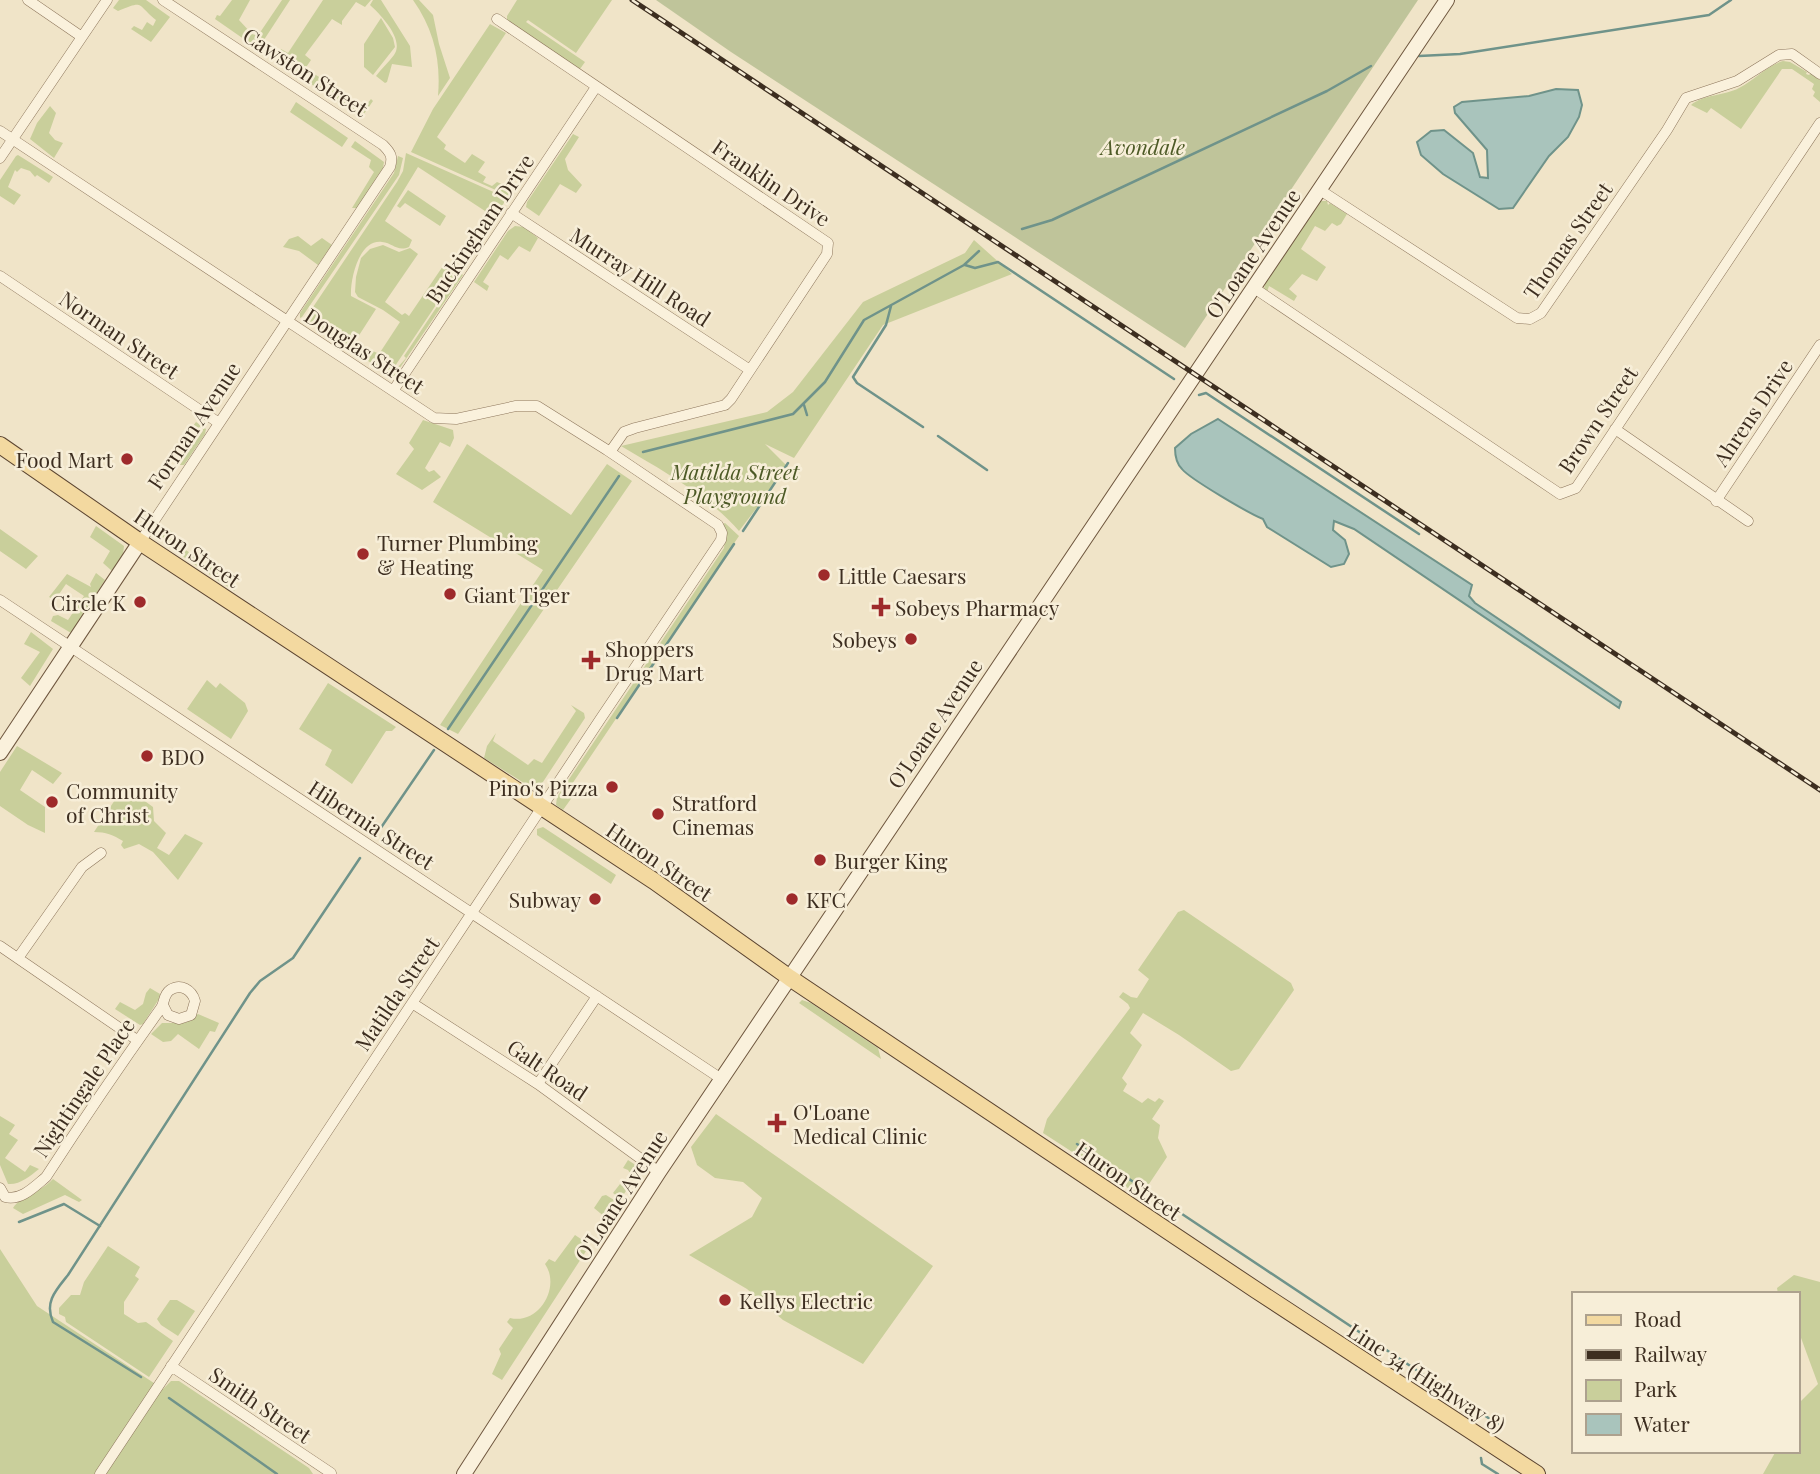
<svg xmlns="http://www.w3.org/2000/svg" width="1820" height="1474" viewBox="0 0 1820 1474" font-family="'Playfair Display',serif">
  <rect width="100%" height="100%" fill="#f0e4c8"/>
  <path fill="#c9cf9b" d="M119,0H146L170,17L151,42L131,29L134,26L142,30L147,22L153,26L156,20C136,4 145,0 118,11L113,8Z
    M232,0H250L239,20L252,34L261,37L259,34L282,0H290L258,49L215,19L217,15L220,16Z
    M323,0H371L365,7L356,2L342,21V25L332,19L305,55L311,60L300,76L274,59L281,49L288,53Z
    M373,0H381L410,46L412,67L392,64L387,82L385,83L376,76C381,69 389,62 394,55C405,40 381,15 370,5Z
    M413,0H419L433,15L439,44L450,78L438,96C441,60 434,30 413,0Z
    M517,0H612L576,53L528,20L526,22L585,62L580,69L507,21V16Z
    M381,18L393,38L395,47L373,75L364,67V44Z
    M490,24L506,33L437,137L446,145L444,149L465,163L472,154L485,162L478,172L486,177L483,182L492,186L497,182L513,189L509,196L411,152L433,109Z
    M1783,61L1790,62L1807,72L1806,74L1809,75L1811,73L1820,80V102L1813,96L1815,92L1812,89L1814,84L1792,69H1782L1741,129L1711,108L1707,113L1691,105C1704,94 1724,96 1739,88C1755,80 1766,66 1783,61Z
    M311,72L345,93L347,99L355,101L361,109L359,114L371,99L373,101L361,118L305,80Z
    M296,102L348,138L342,147L290,112Z
    M50,106L56,113L49,133L55,140L63,143L54,158L30,139L37,123Z
    M573,134L579,137L565,159L568,170L582,185L576,193L560,184L539,216L526,207L527,202Z
    M355,141L384,162L383,168L357,208H352L374,172L369,167L371,160L351,147Z
    M406,153L507,198L490,225L481,219L485,211L418,167L385,221L412,240L409,247C397,252 393,243 382,242C359,239 350,279 351,296L376,309L356,340L362,344L357,353L305,319L397,182L403,171Z
    M18,155L53,177L49,183L37,175L35,177L30,171L21,168L17,172L15,170L8,187L21,195L14,205L0,196V180L16,156Z
    M398,156L403,158L399,175L302,317L300,318V313L394,173Z
    M408,190L446,216L440,226L405,203L400,208L397,206Z
    M1321,201H1327L1328,205L1330,203L1347,214L1341,224L1337,226L1332,223L1325,231L1315,226L1301,249L1326,267L1317,281L1302,274L1289,289L1297,296L1294,301L1269,286L1267,292L1264,289L1265,284Z
    M515,226L524,227L538,238L530,252L519,246L508,260L500,255L483,282L489,286L487,291L474,282L508,231Z
    M298,236L311,246L322,238L332,245L318,265L299,251L283,247L289,239Z
    M974,240L1012,274L883,325L794,458L765,444L788,467L739,531C709,496 660,469 621,446L767,412L793,392L863,302L965,253Z
    M383,245L399,252L410,248L418,254L385,302L402,315L405,313L409,316L443,266L456,275L389,375L378,368V364L376,366L365,359L371,350L379,354L400,322L383,310L358,297L355,292L356,277L361,258L370,249Z
    M460,272L463,275L393,378L391,375L406,358L404,356Z
    M423,420L453,430L454,438L450,447L440,442L425,468L429,472L434,470L441,477L422,490L396,474L414,449L409,443Z
    M196,422L206,429L205,434L184,465H175L174,451Z
    M467,444L571,515L607,464L632,481L458,734L440,725L543,570L433,502Z
    M725,523L739,536L568,790L567,793L573,796L563,810L556,805L557,797L724,548L726,531L723,524Z
    M96,526L124,546L123,555L112,571L103,563L110,551L90,537Z
    M164,526L174,533L171,540L236,584L237,588L234,591L169,547L160,535Z
    M0,529L38,556L26,569L0,551Z
    M96,573L105,580L71,633L51,621L53,616L58,615L68,620L84,596L66,584L55,600L49,597L67,574L91,587L90,584Z
    M31,632L53,649L30,686L21,678L40,652L24,644Z
    M207,680L216,688L220,683L245,703L248,711L231,739L187,709Z
    M328,683L396,727L392,731H386L352,784L325,765L332,750L299,729Z
    M571,705L584,713L585,718L537,791L484,758L487,746L496,733L493,741L528,765L534,759L542,763L576,711Z
    M17,746L62,773L53,784L32,770L20,790L45,807V833L28,825L0,806V772Z
    M124,786L153,807L154,821L166,833L157,848L169,855L185,834L203,843L178,880L153,852L139,844L124,849L121,845L123,841C113,835 106,832 94,832Z
    M543,827L616,875L611,884L537,835V829Z
    M1184,910L1291,983L1294,990L1239,1069L1231,1071L1179,1035L1143,1013L1130,1033L1142,1045L1122,1078L1127,1084L1123,1091L1142,1103L1148,1098L1155,1102L1159,1098L1164,1101L1152,1119L1160,1125L1158,1138L1167,1157L1147,1187L1139,1192L1131,1190L1043,1133L1047,1119L1130,1008L1128,1004L1119,997L1123,992L1131,997L1137,998L1149,979L1138,970L1178,912Z
    M150,988L160,994L159,999L143,1024L140,1025L115,1009L120,1002L135,1010L143,1004L146,993Z
    M802,1000L811,1003L878,1048L881,1059L799,1003Z
    M198,1014L219,1023L215,1032L210,1031L199,1049L178,1034L171,1041L163,1042L151,1034L162,1023H185Z
    M716,1114L933,1266L863,1364L783,1320L747,1289L689,1255L752,1217L762,1198L743,1182L715,1178L697,1165L691,1147Z
    M0,1116L15,1125L9,1134L18,1140L5,1158L25,1172L30,1165L39,1169C30,1176 20,1185 8,1184L0,1165Z
    M628,1160L640,1168L639,1171L599,1232L595,1229L606,1218L594,1208L602,1196L606,1195L614,1200L617,1196L613,1193L620,1184L622,1186L626,1183L630,1173L628,1170L623,1168Z
    M53,1179L82,1200L79,1202L65,1195L23,1214L13,1208C21,1196 41,1192 53,1179Z
    M575,1235L590,1245L502,1380L492,1374L501,1354L499,1349L513,1328L507,1322L510,1318C539,1325 561,1287 545,1264L549,1259L555,1262Z
    M108,1246L140,1267L135,1276L139,1279L124,1302V1314L138,1323L146,1322L173,1341L149,1377L66,1322L65,1317L59,1314V1308L71,1295H80L84,1282Z
    M0,1249L37,1306L163,1389L171,1381H179L309,1468L313,1474H0Z
    M1794,1275L1820,1282V1474H1763L1776,1451H1797V1405L1818,1384L1797,1327V1294H1778L1777,1288Z
    M170,1300H177L195,1311L178,1336L161,1325L157,1319Z"/>
  <path fill="#bfc49a" d="M656,0H1418L1185,348L731,52Z"/>
  <path fill="#a9c4bc" stroke="#6f938a" stroke-width="2" d="M1556,89L1578,90L1582,105L1579,117L1568,137L1549,156L1513,208L1499,209L1443,174L1421,155L1417,142L1431,131L1444,130L1473,153L1480,177L1488,178L1487,150L1455,113L1454,107L1462,102L1529,96Z
    M1218,419L1472,585L1469,596L1475,603L1621,702L1619,708L1354,529L1334,521L1333,530L1345,540L1349,554L1344,564L1331,567L1267,527L1263,519C1250,514 1190,479 1182,469C1176,463 1175,456 1175,448L1191,434Z"/>
  <g fill="none" stroke-linecap="round" stroke-linejoin="round">
    <path stroke="#6f938a" stroke-width="2.5" d="M1419,56L1460,54L1709,15L1731,0
      M1022,229L1052,220L1327,91L1371,66
      M965,265L975,268L998,262L1174,379
      M891,306L886,325L853,377L857,383L923,427
      M1199,395L1206,393L1419,534
      M804,405L807,415
      M938,436L987,470
      M643,452L793,414L825,382L864,320L964,265L979,251
      M743,531L788,463
      M617,718L734,544
      M448,729L619,476
      M378,832L434,750
      M1077,1144L1138,1185
      M1167,1204L1502,1427L1500,1431
      M19,1222L64,1204L100,1226
      M141,1377L53,1322C44,1302 56,1290 68,1275L250,993L260,981L293,958L360,858
      M169,1398L277,1474
      M1481,1458L1482,1464L1498,1474"/>
    <g stroke="#8d765c" stroke-width="11">
      <path id="street" d="M28,0L82,37
        M497,19L828,243L827,254L731,399L725,405L635,428L624,432L610,452
        M0,131L434,418L456,419L516,406H537L607,450L718,525L722,533L721,540L601,718L100,1474
        M0,158L107,0
        M1320,190L1517,318L1530,319L1541,313L1667,130L1686,98L1737,81L1779,55L1792,54L1820,74
        M511,213L750,370
        M0,276L219,423
        M1254,288L1560,494L1576,488L1820,123
        M393,391L596,87
        M1615,429L1748,521
        M1716,501L1820,345
        M140,542L390,167C393,157 391,153 383,145L163,0
        M0,600L723,1080
        M0,946L137,1040
        M18,958L82,867L101,853
        M412,1003L538,1084L659,1172
        M538,1084L597,996
        M0,1188L5,1197C21,1201 34,1187 46,1177C83,1120 121,1064 161,1008C165,1002 163,995 170,990C181,983 192,990 195,1001L191,1015L179,1019L168,1015L163,1005
        M171,1366L331,1473"/>
    </g>
    <g stroke="#6f573f" stroke-width="16">
      <path id="secondary" d="M0,753L140,542
        M464,1474L659,1172L1447,0"/>
    </g>
    <g stroke="#5b4430" stroke-width="18">
      <path id="primary" d="M0,445L140,542L654,881L790,978L1256,1290L1537,1474"/>
    </g>
    <use href="#street" stroke="#faf1dc" stroke-width="10"/>
    <use href="#secondary" stroke="#faf1dc" stroke-width="14"/>
    <use href="#primary" stroke="#f3d9a0" stroke-width="16"/>
    <g stroke="#3d2e20" stroke-width="5">
      <path id="rail" d="M632,0L1820,790"/>
    </g>
    <use href="#rail" stroke="#f7eed8" stroke-width="2.5" stroke-dasharray="8" stroke-linecap="butt"/>
  </g>
  <g fill="#9e2a2b" stroke="#f7eed8" stroke-width="2.5">
    <circle cx="127" cy="459" r="7"/>
    <circle cx="363" cy="554" r="7"/>
    <circle cx="824" cy="575" r="7"/>
    <circle cx="450" cy="594" r="7"/>
    <circle cx="140" cy="602" r="7"/>
    <path d="M877.5 596.5h7v7h7v7h-7v7h-7v-7h-7v-7h7z"/>
    <circle cx="911" cy="639" r="7"/>
    <path d="M587.5 649.5h7v7h7v7h-7v7h-7v-7h-7v-7h7z"/>
    <circle cx="147" cy="756" r="7"/>
    <circle cx="612" cy="787" r="7"/>
    <circle cx="52" cy="802" r="7"/>
    <circle cx="658" cy="814" r="7"/>
    <circle cx="820" cy="860" r="7"/>
    <circle cx="595" cy="899" r="7"/>
    <circle cx="792" cy="899" r="7"/>
    <path d="M773.5 1112.5h7v7h7v7h-7v7h-7v-7h-7v-7h7z"/>
    <circle cx="725" cy="1300" r="7"/>
  </g>
  <g text-anchor="middle" dominant-baseline="central" stroke-width="5" stroke-linejoin="round" paint-order="stroke">
    <g font-size="21" fill="#3d2e20" stroke="#f7eed8">
      <text transform="translate(306 71) rotate(33)">Cawston Street</text>
      <text transform="translate(772 182) rotate(34)">Franklin Drive</text>
      <text transform="translate(479 228) rotate(-56)">Buckingham Drive</text>
      <text transform="translate(1567 240) rotate(-55)">Thomas Street</text>
      <text transform="translate(1252 253) rotate(-56)">O'Loane Avenue</text>
      <text transform="translate(641 276) rotate(33)">Murray Hill Road</text>
      <text transform="translate(120 334) rotate(34)">Norman Street</text>
      <text transform="translate(365 350) rotate(33)">Douglas Street</text>
      <text transform="translate(1752 412) rotate(-56)">Ahrens Drive</text>
      <text transform="translate(1597 419) rotate(-56)">Brown Street</text>
      <text transform="translate(193 425) rotate(-56)">Forman Avenue</text>
      <text transform="translate(188 547) rotate(34)">Huron Street</text>
      <text transform="translate(934 723) rotate(-56)">O'Loane Avenue</text>
      <text transform="translate(372 824) rotate(33)">Hibernia Street</text>
      <text transform="translate(660 861) rotate(34)">Huron Street</text>
      <text transform="translate(396 993) rotate(-56)">Matilda Street</text>
      <text transform="translate(548 1069) rotate(34)">Galt Road</text>
      <text transform="translate(83 1087) rotate(-56)">Nightingale Place</text>
      <text transform="translate(1129 1180) rotate(34)">Huron Street</text>
      <text transform="translate(620 1195) rotate(-57)">O'Loane Avenue</text>
      <text transform="translate(1427 1377) rotate(33)">Line 34 (Highway 8)</text>
      <text transform="translate(261 1404) rotate(34)">Smith Street</text>
    </g>
    <g font-size="21" font-style="italic" fill="#4d5a26" stroke="#f7eed8">
      <text x="1143" y="146">Avondale</text>
      <text x="735" y="471">Matilda Street<tspan x="735" dy="24">Playground</tspan></text>
    </g>
    <g font-size="21" fill="#3d2e20" stroke="#f7eed8" text-anchor="start">
      <text x="113" y="459" text-anchor="end">Food Mart</text>
      <text x="377" y="542">Turner Plumbing<tspan x="377" dy="24">&amp; Heating</tspan></text>
      <text x="838" y="575">Little Caesars</text>
      <text x="464" y="594">Giant Tiger</text>
      <text x="126" y="602" text-anchor="end">Circle K</text>
      <text x="895" y="607">Sobeys Pharmacy</text>
      <text x="897" y="639" text-anchor="end">Sobeys</text>
      <text x="605" y="648">Shoppers<tspan x="605" dy="24">Drug Mart</tspan></text>
      <text x="161" y="756">BDO</text>
      <text x="598" y="787" text-anchor="end">Pino's Pizza</text>
      <text x="66" y="790">Community<tspan x="66" dy="24">of Christ</tspan></text>
      <text x="672" y="802">Stratford<tspan x="672" dy="24">Cinemas</tspan></text>
      <text x="834" y="860">Burger King</text>
      <text x="581" y="899" text-anchor="end">Subway</text>
      <text x="806" y="899">KFC</text>
      <text x="793" y="1111">O'Loane<tspan x="793" dy="24">Medical Clinic</tspan></text>
      <text x="739" y="1300">Kellys Electric</text>
    </g>
  </g>
  <rect x="1572" y="1292" width="228" height="161" fill="#f7eed8" stroke="#ada18e" stroke-width="2"/>
  <rect x="1586" y="1315" width="35" height="10" fill="#f3d9a0" stroke="#ada18e" stroke-width="2"/>
  <text x="1634" y="1327" font-size="21" fill="#3d2e20">Road</text>
  <rect x="1586" y="1350" width="35" height="10" fill="#3d2e20" stroke="#ada18e" stroke-width="2"/>
  <text x="1634" y="1362" font-size="21" fill="#3d2e20">Railway</text>
  <rect x="1586" y="1380" width="35" height="21" fill="#c9cf9b" stroke="#ada18e" stroke-width="2"/>
  <text x="1634" y="1397" font-size="21" fill="#3d2e20">Park</text>
  <rect x="1586" y="1414" width="35" height="21" fill="#a9c4bc" stroke="#ada18e" stroke-width="2"/>
  <text x="1634" y="1432" font-size="21" fill="#3d2e20">Water</text>
</svg>
